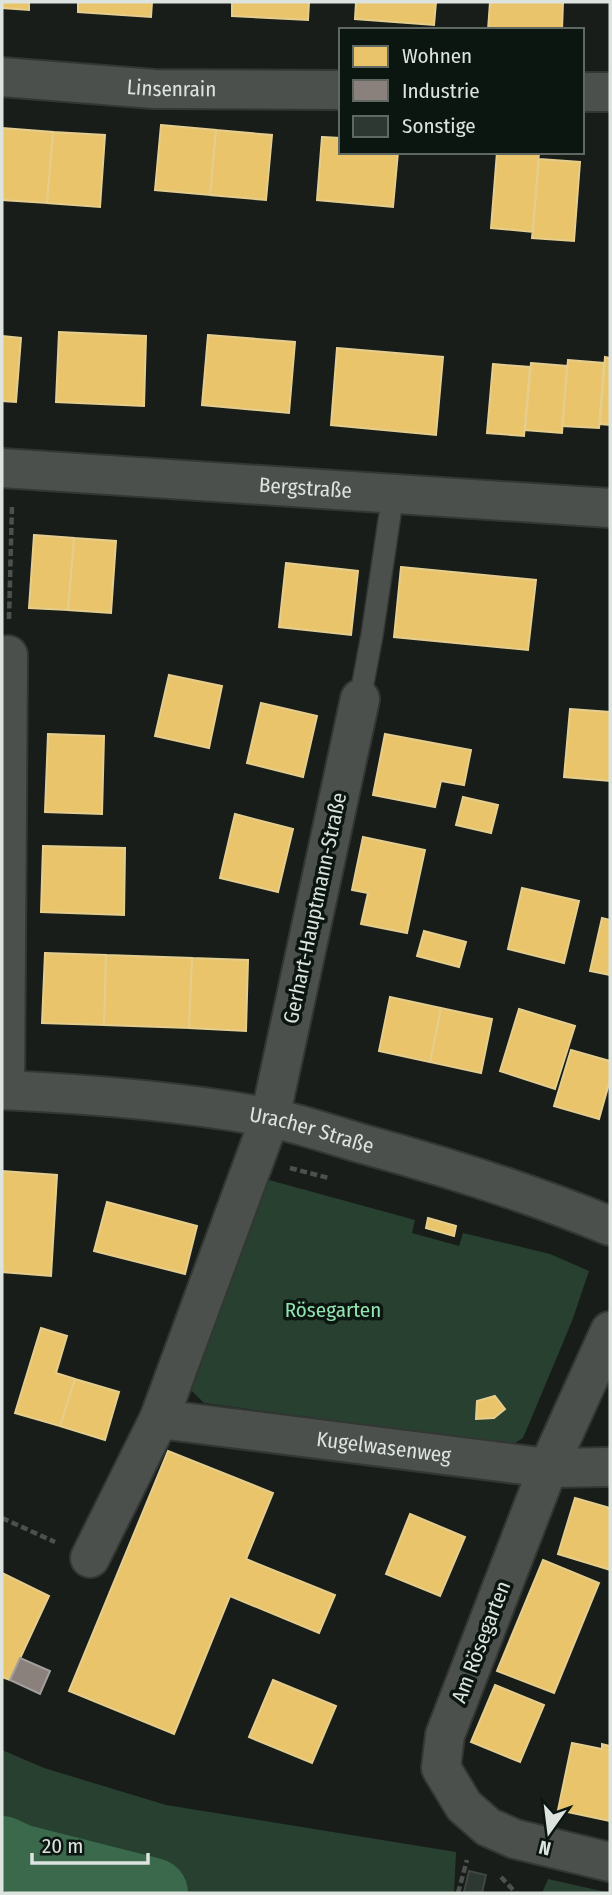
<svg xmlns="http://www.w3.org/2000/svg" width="612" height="1895" viewBox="0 0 612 1895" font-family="'Fira Sans Condensed',sans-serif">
  <rect width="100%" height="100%" fill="#181d1a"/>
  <path fill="#284030" d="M269,1180L415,1220L412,1233L459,1246L463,1233L550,1254L589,1271L572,1321L523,1438L515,1443H504L204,1403L189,1388L248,1225Z
    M2,1750L44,1768L166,1805L456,1852L454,1893H2Z
    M548,1879L610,1893H542Z"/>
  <path fill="#e9c46a" stroke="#e5ce8d" stroke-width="2" d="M2,2H29V10L2,8Z
    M78,2H152L151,17L78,12Z
    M232,2H309L308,20L232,16Z
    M356,2H436L434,25L355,19Z
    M490,2H563L562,30H488Z
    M161,125L216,130L210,195L155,190Z
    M2,128L53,132L47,203L2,200Z
    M216,130L272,135L266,200L210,195Z
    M53,132L105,135L100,207L47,203Z
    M322,137L341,138V152H398L393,207L317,200Z
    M497,152H539L533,232L491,228Z
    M539,159L580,162L574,241L532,238Z
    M59,332L146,336L144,406L56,402Z
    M208,335L295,342L289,413L202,405Z
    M2,336L21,338L16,402L2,401Z
    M337,348L443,357L436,435L331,425Z
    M605,357L610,358V425L600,424Z
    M568,360L604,363L599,428L562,426Z
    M531,363L567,366L562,433L525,430Z
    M493,364L530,367L524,436L487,433Z
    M34,535L74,538L68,610L29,608Z
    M74,538L116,541L111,613L68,610Z
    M286,563L358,571L351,635L279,627Z
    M401,567L536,580L528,650L394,637Z
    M169,675L222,686L209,748L155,736Z
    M261,703L317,716L303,777L247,763Z
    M570,709L610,712V781L564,777Z
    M48,734L104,736L102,814L45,812Z
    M385,734L471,750L464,785L441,781L435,807L373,795Z
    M463,797L498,805L491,833L456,825Z
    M235,814L293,829L278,892L220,878Z
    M363,837L425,850L407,933L361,924L368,893L352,890Z
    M43,846L125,848L124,915L41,912Z
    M522,888L579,901L564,963L508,949Z
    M602,918L610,920V975L590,971Z
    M424,931L466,942L459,967L417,956Z
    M45,953L106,955L104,1025L42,1023Z
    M106,955L192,958L189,1028L104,1025Z
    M192,958L248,960L246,1031L189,1028Z
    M390,997L441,1008L430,1062L379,1051Z
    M441,1008L492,1019L481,1073L430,1062Z
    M519,1009L575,1026L555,1089L500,1071Z
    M571,1050L610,1061V1080L599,1119L554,1106Z
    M2,1171L57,1175L51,1276L2,1272Z
    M107,1202L197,1226L185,1274L94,1251Z
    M428,1218L456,1226L454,1236L426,1228Z
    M41,1328L67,1336L56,1373L75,1379L60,1426L15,1413Z
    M75,1379L119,1392L105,1440L60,1426Z
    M495,1396L505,1409L494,1418L476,1419L477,1401Z
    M168,1451L273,1493L246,1559L335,1595L319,1633L230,1596L174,1734L69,1691Z
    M575,1498L610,1508V1570L558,1554Z
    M410,1514L465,1537L440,1596L386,1574Z
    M543,1560L599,1583L554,1693L497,1671Z
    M2,1573L49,1596L10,1680L2,1677Z
    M273,1680L336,1706L312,1763L249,1737Z
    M495,1685L544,1705L520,1762L471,1742Z
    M572,1743L602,1749V1744L610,1746V1821L558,1810Z"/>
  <path fill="#8a817c" stroke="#a39f9a" stroke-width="2" d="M20,1658L50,1671L40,1694L10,1680Z"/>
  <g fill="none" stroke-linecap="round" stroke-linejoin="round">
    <path stroke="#3a694c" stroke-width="70" d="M2,1851L19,1859L153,1893"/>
  </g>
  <path fill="#2d3832" stroke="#414643" stroke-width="2" d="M469,1871L486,1875L482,1893L464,1892Z"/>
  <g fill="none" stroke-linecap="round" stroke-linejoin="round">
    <g stroke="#333734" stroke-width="24">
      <path id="service" d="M360,699L372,635L393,494"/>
    </g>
    <g stroke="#333734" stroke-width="42">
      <g id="minor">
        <path id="s1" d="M2,77L154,89L341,90"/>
        <path d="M582,92H610"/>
        <path id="s2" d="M2,468L610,508"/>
        <path id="s3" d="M360,699L270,1118L159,1419L548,1468L610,1467"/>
        <path d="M5,1090L8,655"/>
        <path d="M610,1331L548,1468L445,1735L441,1768L464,1806L488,1827L515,1839L610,1862"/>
        <path d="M90,1558L159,1419"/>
      </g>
    </g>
    <g stroke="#333734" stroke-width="42">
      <g id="tertiary">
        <path id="s4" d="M2,1090C90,1094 179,1101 266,1117C299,1123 331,1135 363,1144C447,1167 530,1193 610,1226"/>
      </g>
    </g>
    <path stroke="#4d514e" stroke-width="4.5" stroke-dasharray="7 3.5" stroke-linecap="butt" d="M9,619L12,505
      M290,1168L329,1178
      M2,1518L55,1542
      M501,1877L516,1893
      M458,1893L467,1860"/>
    <use href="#service" stroke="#4c504d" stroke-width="21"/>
    <use href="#minor" stroke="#4c504d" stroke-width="38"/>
    <use href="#tertiary" stroke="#4c504d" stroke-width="38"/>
  </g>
  <g text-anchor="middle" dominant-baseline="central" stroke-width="7" stroke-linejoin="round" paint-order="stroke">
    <g font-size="21" fill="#dde4df" stroke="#0c1610">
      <text stroke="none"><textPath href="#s1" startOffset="170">Linsenrain</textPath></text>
      <text stroke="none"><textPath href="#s2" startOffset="304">Bergstraße</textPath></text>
      <text transform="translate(315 908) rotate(-78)">Gerhart-Hauptmann-Straße</text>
      <text stroke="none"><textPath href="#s4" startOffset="313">Uracher Straße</textPath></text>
      <text stroke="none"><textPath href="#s3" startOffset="976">Kugelwasenweg</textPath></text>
      <text transform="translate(481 1642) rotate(-69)">Am Rösegarten</text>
    </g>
    <g font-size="21" fill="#93e2b1" stroke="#0c1610">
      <text x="333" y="1310">Rösegarten</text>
    </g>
  </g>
  <rect width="612" height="1895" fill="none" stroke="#dde4df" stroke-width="7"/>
  <rect x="339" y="28" width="245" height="126" fill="#0c1610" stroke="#606863" stroke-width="2"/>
  <rect x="353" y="46" width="35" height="21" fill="#e9c46a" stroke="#606863" stroke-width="2"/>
  <text x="402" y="63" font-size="21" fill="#dde4df">Wohnen</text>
  <rect x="353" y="80" width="35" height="21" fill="#8a817c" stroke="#606863" stroke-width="2"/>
  <text x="402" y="98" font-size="21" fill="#dde4df">Industrie</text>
  <rect x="353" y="116" width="35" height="21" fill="#2d3832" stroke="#606863" stroke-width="2"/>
  <text x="402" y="133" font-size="21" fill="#dde4df">Sonstige</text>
  <g transform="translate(549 1832) rotate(194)" stroke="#0c1610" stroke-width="5" paint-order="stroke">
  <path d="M0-5L12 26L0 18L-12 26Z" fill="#dde4df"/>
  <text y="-10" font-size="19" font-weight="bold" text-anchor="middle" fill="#dde4df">N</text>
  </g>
  <path d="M32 1853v10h116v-10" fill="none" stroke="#dde4df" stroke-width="3.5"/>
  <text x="42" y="1853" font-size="21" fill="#dde4df" stroke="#0c1610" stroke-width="5" paint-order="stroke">20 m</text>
</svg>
